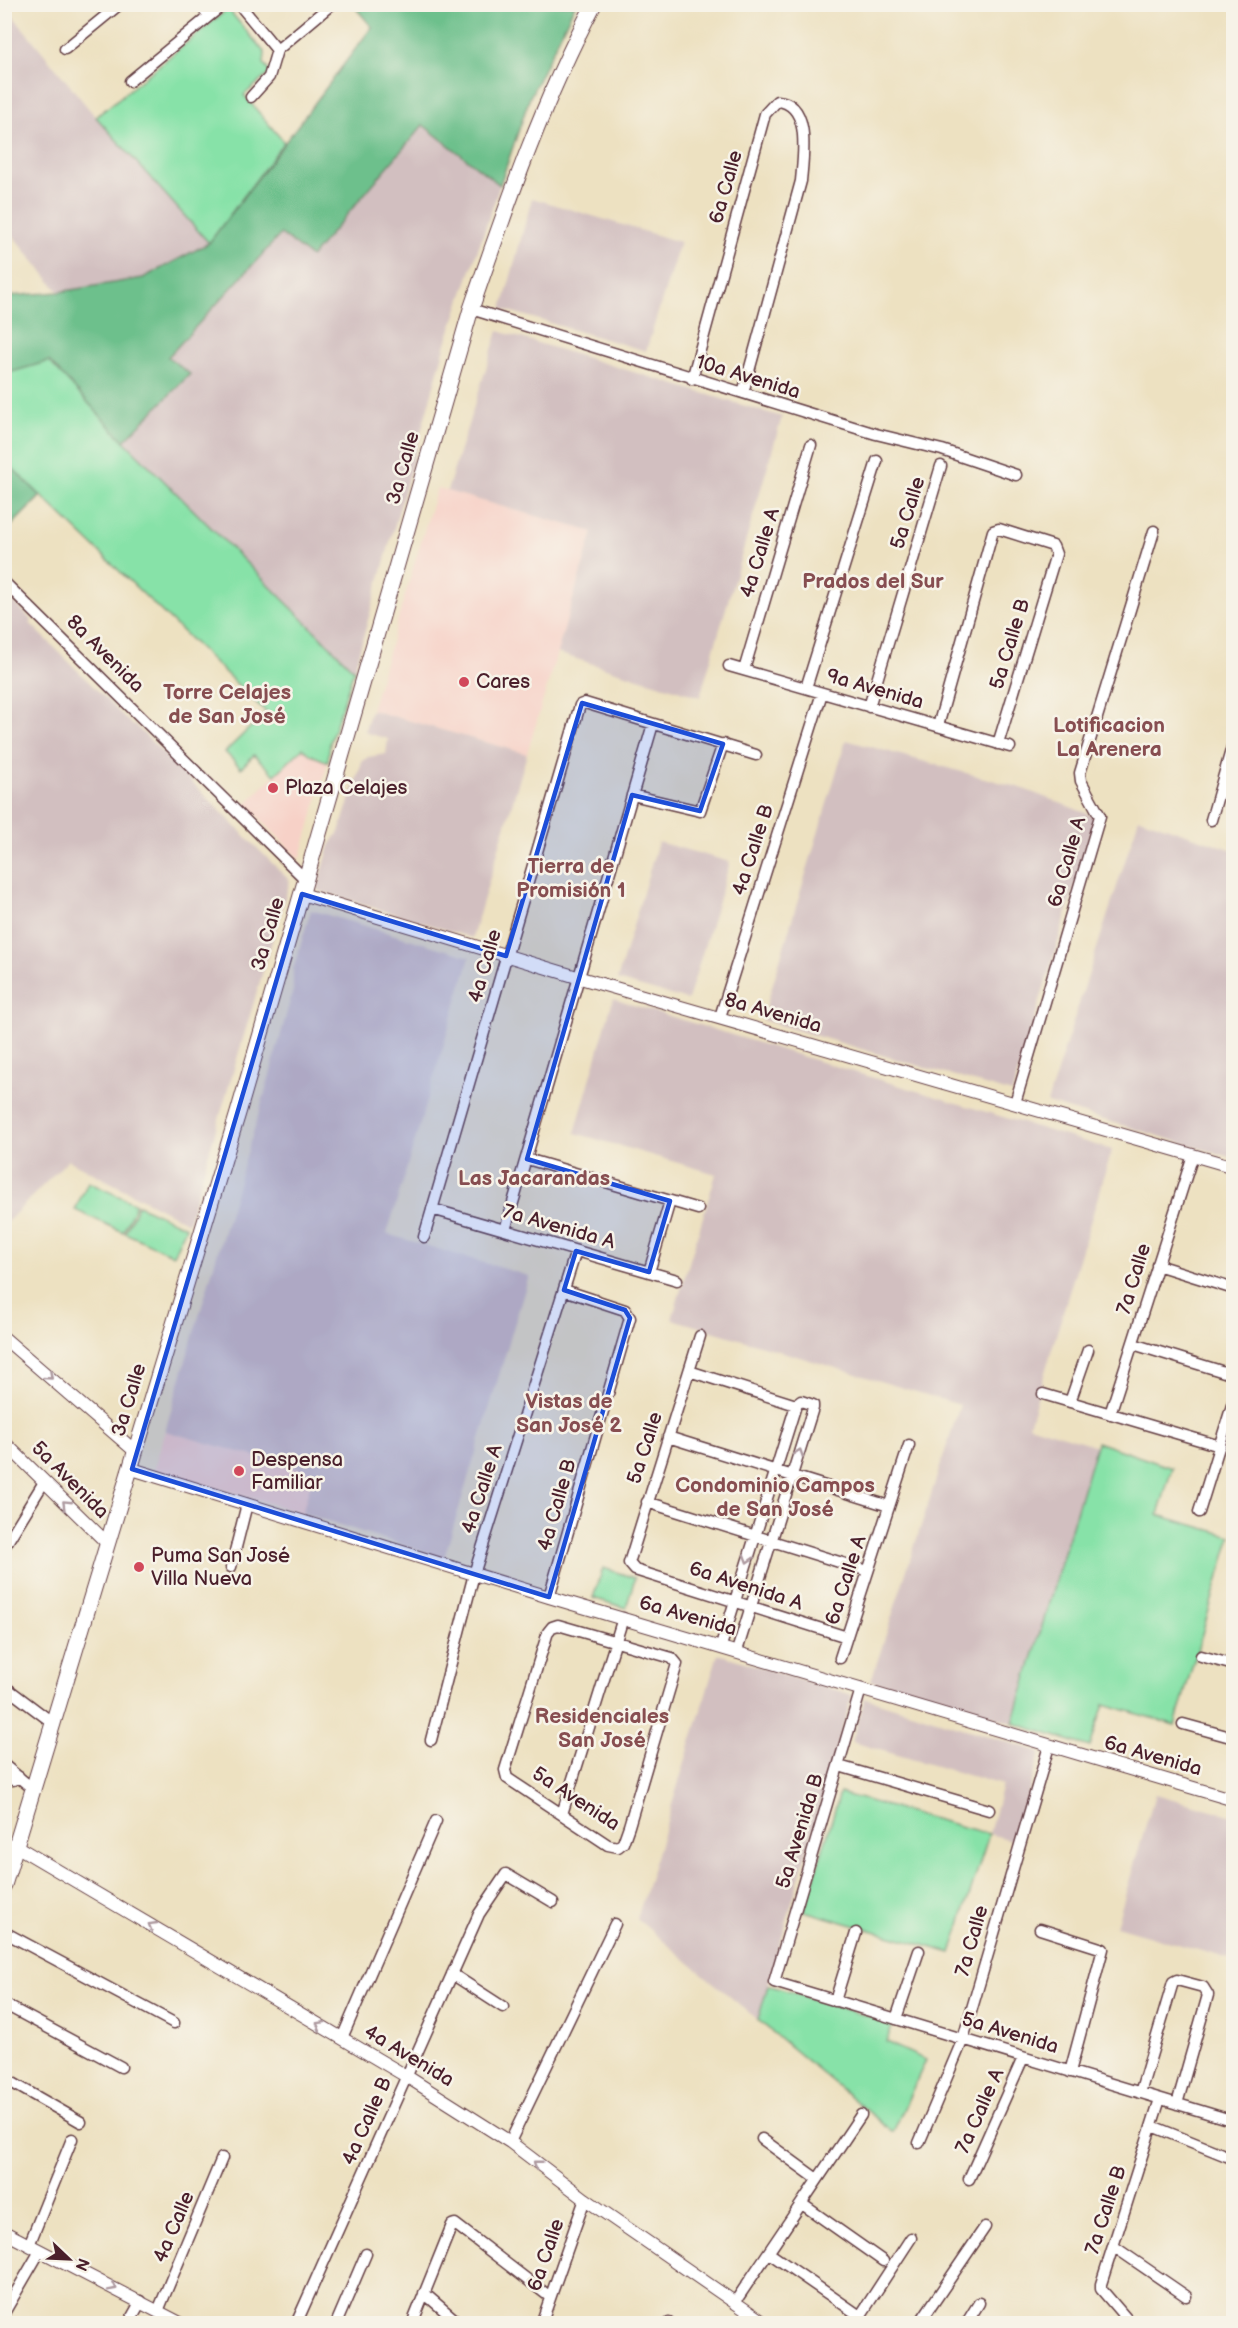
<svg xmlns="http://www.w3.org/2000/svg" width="1238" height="2328" viewBox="0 0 1238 2328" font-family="'Balsamiq Sans',sans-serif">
  <rect width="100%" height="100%" fill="#f7f3e8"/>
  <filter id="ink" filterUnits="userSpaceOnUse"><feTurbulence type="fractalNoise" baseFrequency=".0167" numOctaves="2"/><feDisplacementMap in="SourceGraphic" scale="12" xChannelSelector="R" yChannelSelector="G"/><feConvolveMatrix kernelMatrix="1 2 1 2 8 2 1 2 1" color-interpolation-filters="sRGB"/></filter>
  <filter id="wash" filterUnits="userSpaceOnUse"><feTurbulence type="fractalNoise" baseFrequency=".008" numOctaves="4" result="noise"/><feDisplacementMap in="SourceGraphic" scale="24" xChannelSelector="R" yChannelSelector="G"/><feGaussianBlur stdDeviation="1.35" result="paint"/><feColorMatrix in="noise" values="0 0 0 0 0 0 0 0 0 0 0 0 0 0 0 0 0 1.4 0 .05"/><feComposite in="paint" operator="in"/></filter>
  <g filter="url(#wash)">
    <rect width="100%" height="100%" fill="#ede1c1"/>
    <path fill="#f7d1c7" d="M437,488L593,532L527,754L371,710Z
      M303,747L311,755L328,762L300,860L246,804Z
      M165,1431L315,1473L302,1513L154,1470Z"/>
    <path fill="#d2bfc0" d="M4,5L99,121L209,243L143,278L59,292L5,226Z
      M423,125L500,185L446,343L354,670L124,441L190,374L168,358L281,234L311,257Z
      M532,198L680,242L646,351L502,309Z
      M498,331L782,417L700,697L557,653L593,532L447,491Z
      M5,592L32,621L30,623L133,726L135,725L290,881L188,1223L68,1160L5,1224L4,1013L7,1011L4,1008Z
      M371,710L527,754L472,938L317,890L330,845L339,832L362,762L368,757L386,754L388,739L367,733L365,730Z
      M846,740L1021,788L1096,817L1012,1093L762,1020Z
      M1139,818L1233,850V1158L1047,1103Z
      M658,842L730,862L688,1000L617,980Z
      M311,910L470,957L387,1234L529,1276L444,1558L302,1513L314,1473L165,1431L266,1089L293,990V970Z
      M613,999L1112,1150L1029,1425L1097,1446L1013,1723L871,1681L960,1405L672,1319L716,1174L575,1133Z
      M718,1654L852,1695L758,2020L637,1919Z
      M865,1698L1040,1752L1015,1841L989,1834L1002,1785L852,1742Z
      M1155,1794L1233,1816V1960L1116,1926Z"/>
    <path fill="#87e2a8" stroke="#68806a" stroke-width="1.5" d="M228,9L265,53L264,64L270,73L244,95L284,142L209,243L96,117Z
      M49,361L124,441L354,670L330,743L328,762L311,755L303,748L275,775L254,755L241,768L225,752L266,712L5,461L4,374Z
      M88,1182L136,1204L123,1232L75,1210Z
      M138,1205L186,1227L173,1255L125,1233Z
      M1097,1442L1172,1468L1158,1515L1231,1536L1175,1725L1104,1704L1090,1747L1013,1723Z
      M603,1568L635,1578L626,1608L593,1598Z
      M840,1793L989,1834L951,1953L804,1911Z
      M768,1985L893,2024L886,2042L926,2060L893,2132L758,2020Z"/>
    <path fill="#6dc08c" stroke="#5c705c" stroke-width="1.5" d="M353,5H575L530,97L500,185L423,125L311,257L281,234L168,357L190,374L124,441L49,361L5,374V299L10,296L59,292L143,278L209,243L372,27Z
      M5,461L41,496L5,532H4Z"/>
  </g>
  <g filter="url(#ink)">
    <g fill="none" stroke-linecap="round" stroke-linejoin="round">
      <g stroke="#623c42" stroke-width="13">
        <path id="minor" d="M200,4L209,16
          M239,4L277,50
          M65,49L120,4
          M130,81L224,4
          M251,97L269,77L277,50L332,4
          M471,309L876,434L942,450L1016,475
          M692,379L765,114L777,101C812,103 803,157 801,181L743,393
          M4,582L306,880
          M729,666L1010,747
          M744,670L811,445
          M806,688L877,461
          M869,707L941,466
          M938,726L993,531L999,529L1053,546L1056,554L998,744
          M632,795L700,811L723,744
          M1211,820L1234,740
          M720,1017L822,693
          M1015,1103L1100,816L1081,781L1080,773L1154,531
          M527,1159L698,1209
          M432,1209L677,1280
          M505,1230L653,724
          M424,1237L580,705L585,703L756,755
          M1157,1265L1234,1289
          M649,1272L670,1201
          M700,1336L629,1563L635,1570L847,1637
          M1133,1344L1234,1375
          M689,1371L796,1405
          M1043,1394L1220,1446
          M1070,1402L1088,1350
          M1110,1414L1193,1155
          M668,1437L889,1506
          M647,1502L868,1571
          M1199,1512L1234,1399
          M6,1544L44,1482
          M231,1567L247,1504
          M549,1597L630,1318L625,1310L564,1290
          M558,1625L672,1658L677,1664L629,1826L623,1843L618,1847L608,1845L507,1778L505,1770L548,1632L552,1627Z
          M721,1646L796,1405L801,1401L813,1405V1408L737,1651
          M1201,1656L1234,1665
          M840,1658L909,1445
          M4,1686L53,1723
          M861,1689L774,1982L1234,2121
          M1183,1724L1234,1738
          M431,1740L474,1574L576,1251
          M4,1765L33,1789
          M839,1766L989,1810
          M4,1777L13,1780L19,1777
          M562,1814L623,1618
          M1040,1929L1103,1949L1070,2072
          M4,1932L174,2023
          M452,1974L503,2007
          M835,2001L856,1933
          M4,2004L121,2067
          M896,2019L919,1951
          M342,2038L436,1821
          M4,2078L81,2122
          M1140,2093L1173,1982L1177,1980L1203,1987L1208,1995L1177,2104
          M1152,2126L1234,2159
          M762,2139L817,2179
          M510,2142L615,1924
          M919,2143L963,2039L1049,1746
          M969,2179L1023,2058
          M802,2204L883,2261
          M29,2245L72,2139
          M1113,2246L1186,2296
          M769,2253L860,2316
          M424,2293L460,2324
          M735,2302L861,2115
          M158,2311L222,2158
          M4,2313L40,2251
          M128,2324L141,2301
          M296,2324L479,1914L506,1874L553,1902
          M336,2324L366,2254
          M412,2324L452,2225L455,2224L550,2297
          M541,2324L585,2199
          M669,2324V2323
          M855,2324L911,2238
          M919,2324L985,2227
          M966,2324L979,2303
          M1131,2324L1101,2289V2284L1160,2099"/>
      </g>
      <g stroke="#623c42" stroke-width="14">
        <path id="tertiary" d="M302,894L577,977L1234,1167
          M4,1338L136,1452
          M4,1442L108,1544
          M132,1469L549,1597L1234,1800
          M16,1846L406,2076L510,2142L585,2199L766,2324
          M4,2232L182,2324"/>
      </g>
      <g stroke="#623c42" stroke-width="17">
        <path id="secondary" d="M4,1885L238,1113L471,309C507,205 542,102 594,4"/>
      </g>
      <use href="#minor" stroke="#fff" stroke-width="10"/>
      <use href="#tertiary" stroke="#fff" stroke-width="12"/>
      <use href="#secondary" stroke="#fff" stroke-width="15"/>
    </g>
    <defs><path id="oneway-chevron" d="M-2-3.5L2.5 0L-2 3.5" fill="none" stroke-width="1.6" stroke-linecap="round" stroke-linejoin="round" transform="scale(1.5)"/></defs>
    <g stroke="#ae9aa0">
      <use href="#oneway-chevron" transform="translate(49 1376) rotate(41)"/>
      <use href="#oneway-chevron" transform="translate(799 1453) rotate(-72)"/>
      <use href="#oneway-chevron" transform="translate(66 1504) rotate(-136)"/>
      <use href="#oneway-chevron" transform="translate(748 1559) rotate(107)"/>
      <use href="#oneway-chevron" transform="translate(152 1926) rotate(-150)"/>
      <use href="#oneway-chevron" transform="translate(320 2025) rotate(-149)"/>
      <use href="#oneway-chevron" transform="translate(537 2164) rotate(-142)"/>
      <use href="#oneway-chevron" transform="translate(113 2287) rotate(27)"/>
    </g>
  </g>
  <path fill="#1d4ed8" fill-opacity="0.2" stroke="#1d4ed8" stroke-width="4.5" stroke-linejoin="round" d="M582,703L723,744L700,811L632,795L527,1159L670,1201L649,1272L576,1251L564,1290L625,1310L630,1318L549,1597L132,1469L302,894L506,956Z"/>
  <g fill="#d1495b" stroke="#f7f3e8" stroke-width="2">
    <circle cx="464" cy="682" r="6"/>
    <circle cx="273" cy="788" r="6"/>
    <circle cx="239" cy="1471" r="6"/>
    <circle cx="139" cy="1567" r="6"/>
  </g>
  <g text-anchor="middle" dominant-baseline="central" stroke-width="5" stroke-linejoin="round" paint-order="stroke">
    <g font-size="20" fill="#4a1f2b" stroke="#f7f3e8">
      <text transform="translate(726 187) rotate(-74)">6a Calle</text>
      <text transform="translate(748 377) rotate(17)">10a Avenida</text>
      <text transform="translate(403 468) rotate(-74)">3a Calle</text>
      <text transform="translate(908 513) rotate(-73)">5a Calle</text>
      <text transform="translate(760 553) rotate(-73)">4a Calle A</text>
      <text transform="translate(1010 644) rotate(-73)">5a Calle B</text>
      <text transform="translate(105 654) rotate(45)">8a Avenida</text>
      <text transform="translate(875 689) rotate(16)">9a Avenida</text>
      <text transform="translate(753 850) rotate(-72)">4a Calle B</text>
      <text transform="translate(1067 862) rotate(-74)">6a Calle A</text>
      <text transform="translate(268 934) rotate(-74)">3a Calle</text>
      <text transform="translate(485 966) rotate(-74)">4a Calle</text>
      <text transform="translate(773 1013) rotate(16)">8a Avenida</text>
      <text transform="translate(559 1227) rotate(16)">7a Avenida A</text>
      <text transform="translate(1134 1279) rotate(-73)">7a Calle</text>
      <text transform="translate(129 1400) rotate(-73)">3a Calle</text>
      <text transform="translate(645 1448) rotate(-72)">5a Calle</text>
      <text transform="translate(70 1480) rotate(45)">5a Avenida</text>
      <text transform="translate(482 1489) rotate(-72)">4a Calle A</text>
      <text transform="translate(557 1505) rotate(-74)">4a Calle B</text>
      <text transform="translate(846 1580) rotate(-72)">6a Calle A</text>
      <text transform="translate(746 1586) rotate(18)">6a Avenida A</text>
      <text transform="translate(688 1616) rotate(16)">6a Avenida</text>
      <text transform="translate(1153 1756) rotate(16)">6a Avenida</text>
      <text transform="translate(576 1799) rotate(33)">5a Avenida</text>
      <text transform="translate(800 1831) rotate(-73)">5a Avenida B</text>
      <text transform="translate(972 1941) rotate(-74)">7a Calle</text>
      <text transform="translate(1010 2033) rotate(17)">5a Avenida</text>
      <text transform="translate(409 2056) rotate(31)">4a Avenida</text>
      <text transform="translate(980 2111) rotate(-66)">7a Calle A</text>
      <text transform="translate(367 2121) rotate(-66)">4a Calle B</text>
      <text transform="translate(1106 2210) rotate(-72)">7a Calle B</text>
      <text transform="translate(174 2227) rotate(-67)">4a Calle</text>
      <text transform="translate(546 2255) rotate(-71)">6a Calle</text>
    </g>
    <g font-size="20" fill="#4a1f2b" stroke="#f7f3e8" text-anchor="start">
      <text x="476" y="682">Cares</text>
      <text x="285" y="788">Plaza Celajes</text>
      <text x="251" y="1460">Despensa<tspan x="251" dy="23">Familiar</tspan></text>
      <text x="151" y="1556">Puma San José<tspan x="151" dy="23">Villa Nueva</tspan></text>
    </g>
    <g font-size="21" font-weight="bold" fill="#874e51" stroke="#f7f3e8">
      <text x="873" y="581">Prados del Sur</text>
      <text x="227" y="692">Torre Celajes<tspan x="227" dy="24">de San José</tspan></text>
      <text x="1109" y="725">Lotificacion<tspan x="1109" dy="24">La Arenera</tspan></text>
      <text x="571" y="866">Tierra de<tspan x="571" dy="24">Promisión 1</tspan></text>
      <text x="534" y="1178">Las Jacarandas</text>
      <text x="569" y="1401">Vistas de<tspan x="569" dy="24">San José 2</tspan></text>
      <text x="775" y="1485">Condominio Campos<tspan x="775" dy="24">de San José</tspan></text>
      <text x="602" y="1716">Residenciales<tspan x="602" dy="24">San José</tspan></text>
    </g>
  </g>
  <rect width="1238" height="2328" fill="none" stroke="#f7f3e8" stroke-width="24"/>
  <g transform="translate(69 2259) rotate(113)" stroke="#f7f3e8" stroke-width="4.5" paint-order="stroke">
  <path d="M0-4.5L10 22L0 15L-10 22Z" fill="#4a1f2b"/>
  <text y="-9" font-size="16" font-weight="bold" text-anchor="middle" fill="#4a1f2b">N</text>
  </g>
</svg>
